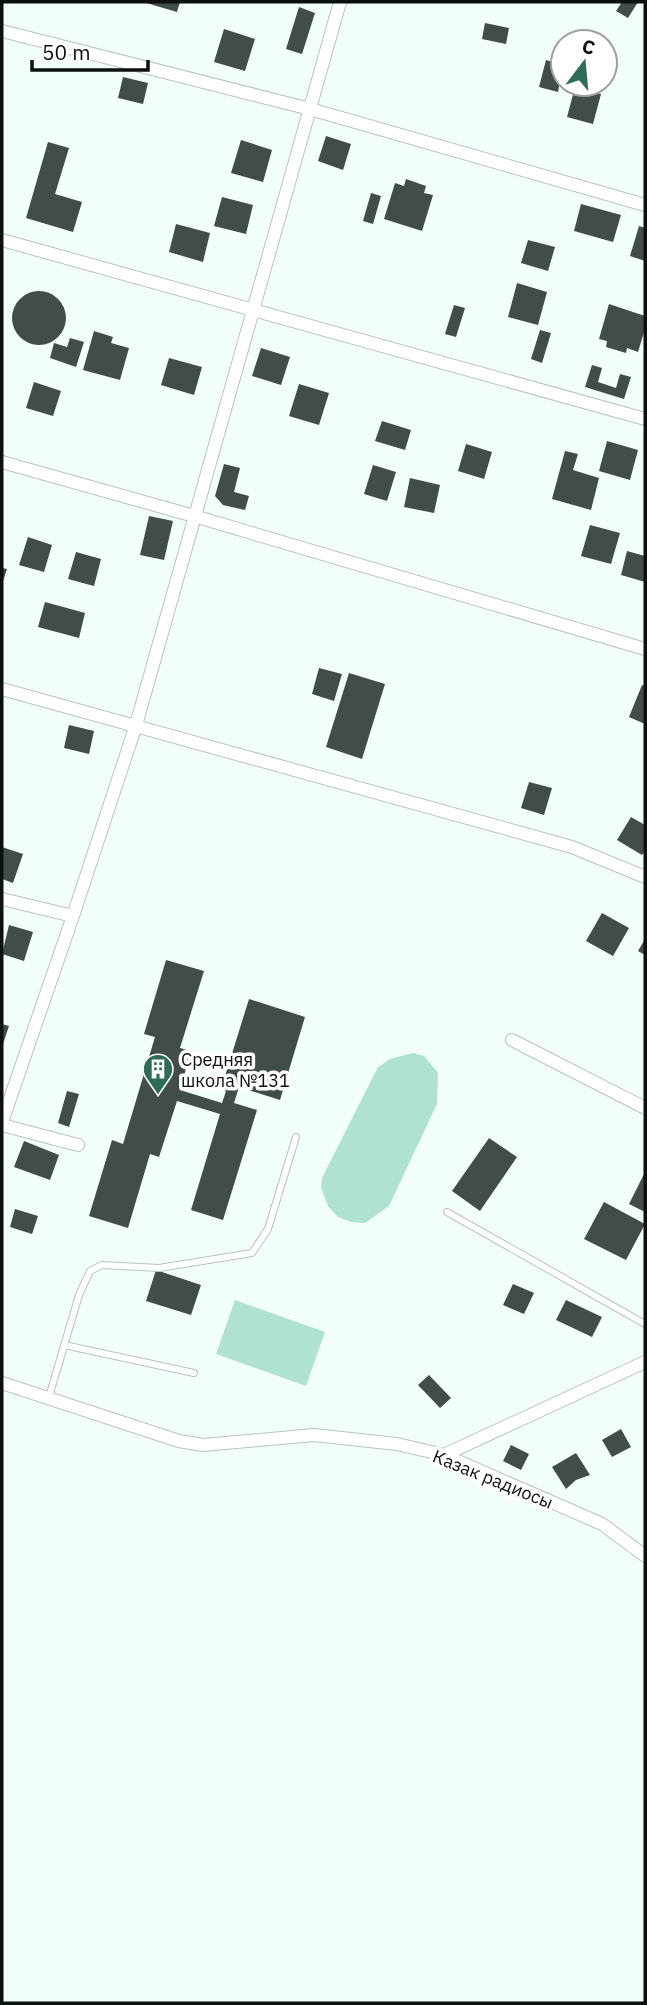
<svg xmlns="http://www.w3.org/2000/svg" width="647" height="2005" viewBox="0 0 647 2005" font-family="'IBM Plex Sans',sans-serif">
  <rect width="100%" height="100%" fill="#f2fef9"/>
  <path fill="#afe3cf" d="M413,1053L424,1056L438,1073L437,1104L389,1206L365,1223L351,1222L338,1217L328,1206L321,1188L322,1178L378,1067L390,1059Z
    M235,1300L325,1332L306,1386L216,1354Z"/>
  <path fill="#424c48" d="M143,2H180L177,12Z
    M622,2H638L628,18L616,11Z
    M299,7L315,13L302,54L286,49Z
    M485,23L509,28L506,44L482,39Z
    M224,29L255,39L245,71L214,62Z
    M546,60L563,65L558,92L539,87Z
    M123,77L148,83L143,104L118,98Z
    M575,87L601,94L593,124L567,117Z
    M326,136L351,144L343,170L318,161Z
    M241,140L272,150L263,182L231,173Z
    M48,142L69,148L55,194L82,202L73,232L26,218Z
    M406,179L426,186L424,193L433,195L422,231L384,219L395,183L404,186Z
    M371,193L381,196L373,224L363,221Z
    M222,197L253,205L246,234L214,226Z
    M581,204L621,215L613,242L574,231Z
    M176,224L210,233L203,262L169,252Z
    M639,226L645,228V261L630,256Z
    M528,240L555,247L548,271L521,263Z
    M517,283L547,292L538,325L508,317Z
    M12 318a27 27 0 1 1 54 0a27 27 0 1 1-54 0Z
    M609,304L645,316V329L638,352L627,348L626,353L606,347L607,341L599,339Z
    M454,305L465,308L456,337L445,334Z
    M540,330L551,333L542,363L531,359Z
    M94,331L113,337L111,343L129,348L120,380L83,370Z
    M70,338L84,342L76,367L50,358L54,343L67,347Z
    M261,348L290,357L281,385L252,376Z
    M169,358L202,367L194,395L161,385Z
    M592,365L602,368L598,382L616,388L620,374L631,377L624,399L585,387Z
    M34,382L61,391L53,416L26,408Z
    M299,384L329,393L319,425L289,416Z
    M382,421L411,430L405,450L375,441Z
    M607,441L638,450L630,480L599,471Z
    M466,444L492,452L484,479L458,471Z
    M565,451L578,454L573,470L599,478L591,510L552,499Z
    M224,464L240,468L234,492L249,496L245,510L223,505L215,496Z
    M373,465L396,472L387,501L364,494Z
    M410,478L440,485L434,513L404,507Z
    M149,516L173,521L164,560L140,555Z
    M590,525L620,533L611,564L581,556Z
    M28,537L52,545L44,572L19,565Z
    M627,551L645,556V582L621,575Z
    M76,552L101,559L94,586L68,579Z
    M2,568L7,569L2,584Z
    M45,602L85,613L79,638L38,627Z
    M319,668L342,674L334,701L312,694Z
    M349,673L385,684L362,759L326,747Z
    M642,685L645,686V724L629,717Z
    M69,725L94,731L89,754L64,748Z
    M529,782L552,788L544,815L521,808Z
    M631,817L645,825V851L642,855L617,840Z
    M2,847L23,854L13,883L2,879Z
    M602,913L629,928L613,956L586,941Z
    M9,925L33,932L24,961L2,954Z
    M645,939V955L638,951Z
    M166,960L204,971L180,1048L191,1051L180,1090L222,1103L226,1091L221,1089L249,999L305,1017L280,1100L239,1087L234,1103L257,1110L223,1220L191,1210L220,1114L177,1101L159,1157L150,1154L128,1228L89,1216L112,1140L123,1144L155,1037L144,1034Z
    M2,1024L9,1026L2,1047Z
    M67,1091L79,1094L69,1127L58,1123Z
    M489,1138L517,1157L480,1211L452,1191Z
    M24,1141L59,1155L50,1180L14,1167Z
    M645,1172V1212L629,1204Z
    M604,1202L645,1224L626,1260L584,1239Z
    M15,1209L38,1216L32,1234L10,1227Z
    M156,1270L201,1285L191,1315L146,1301Z
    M513,1284L534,1293L524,1314L503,1305Z
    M566,1300L602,1317L592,1337L556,1320Z
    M429,1375L451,1398L440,1408L418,1385Z
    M621,1429L631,1447L612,1457L602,1440Z
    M511,1445L529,1454L521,1470L503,1461Z
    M576,1453L590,1475L576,1480L566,1489L552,1467Z"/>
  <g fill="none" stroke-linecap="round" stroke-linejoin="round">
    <g stroke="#b9c4bf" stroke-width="8">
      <path id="service" d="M447,1212L645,1324
        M64,1345L194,1373
        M49,1397L79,1295L90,1271L102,1265L159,1268L252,1253L268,1229L296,1137"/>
    </g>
    <g stroke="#b9c4bf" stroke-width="14">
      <path id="minor" d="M2,31L310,109L645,205
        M2,240L645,419
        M2,462L194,516L645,649
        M2,689L572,847L645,877
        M2,899L73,916
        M512,1040L645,1108
        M2,1122L73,916L136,725L340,2
        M2,1125L78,1145
        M2,1383L179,1441L203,1445L314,1435L397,1444L444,1455L602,1524L645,1556
        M444,1455L645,1362"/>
    </g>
    <use href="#service" stroke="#fff" stroke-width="6"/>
    <use href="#minor" stroke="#fff" stroke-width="12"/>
  </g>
  <defs>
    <g id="building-pin" transform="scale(1.575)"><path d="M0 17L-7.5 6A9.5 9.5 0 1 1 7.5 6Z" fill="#2e6c58" stroke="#fff"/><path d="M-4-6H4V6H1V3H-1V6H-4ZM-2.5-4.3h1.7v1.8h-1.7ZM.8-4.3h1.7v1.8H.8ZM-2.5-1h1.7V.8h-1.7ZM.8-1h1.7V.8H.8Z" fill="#fff"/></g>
  </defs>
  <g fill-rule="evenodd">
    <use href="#building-pin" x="158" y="1069"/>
  </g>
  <g text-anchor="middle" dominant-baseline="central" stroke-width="7" stroke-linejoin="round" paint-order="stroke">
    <g font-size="18" fill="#0c100e" stroke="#fff" text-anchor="start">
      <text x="181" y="1059">Средняя<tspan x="181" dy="21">школа №131</tspan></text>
    </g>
    <g font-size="18" fill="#0c100e" stroke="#fff">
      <text transform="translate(493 1479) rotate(22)">Казак радиосы</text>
    </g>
  </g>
  <rect width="647" height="2005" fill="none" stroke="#0c100e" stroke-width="7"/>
  <g transform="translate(584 63) rotate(16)"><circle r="33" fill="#ffffff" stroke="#9e9f9f" stroke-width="2"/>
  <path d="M0-5L12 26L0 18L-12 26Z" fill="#2e6c58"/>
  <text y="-10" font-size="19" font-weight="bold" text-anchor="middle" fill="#0c100e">С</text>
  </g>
  <path d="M32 60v10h116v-10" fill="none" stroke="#0c100e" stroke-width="3.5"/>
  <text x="42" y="60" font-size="21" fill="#0c100e" stroke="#ffffff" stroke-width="5" paint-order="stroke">50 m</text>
</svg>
